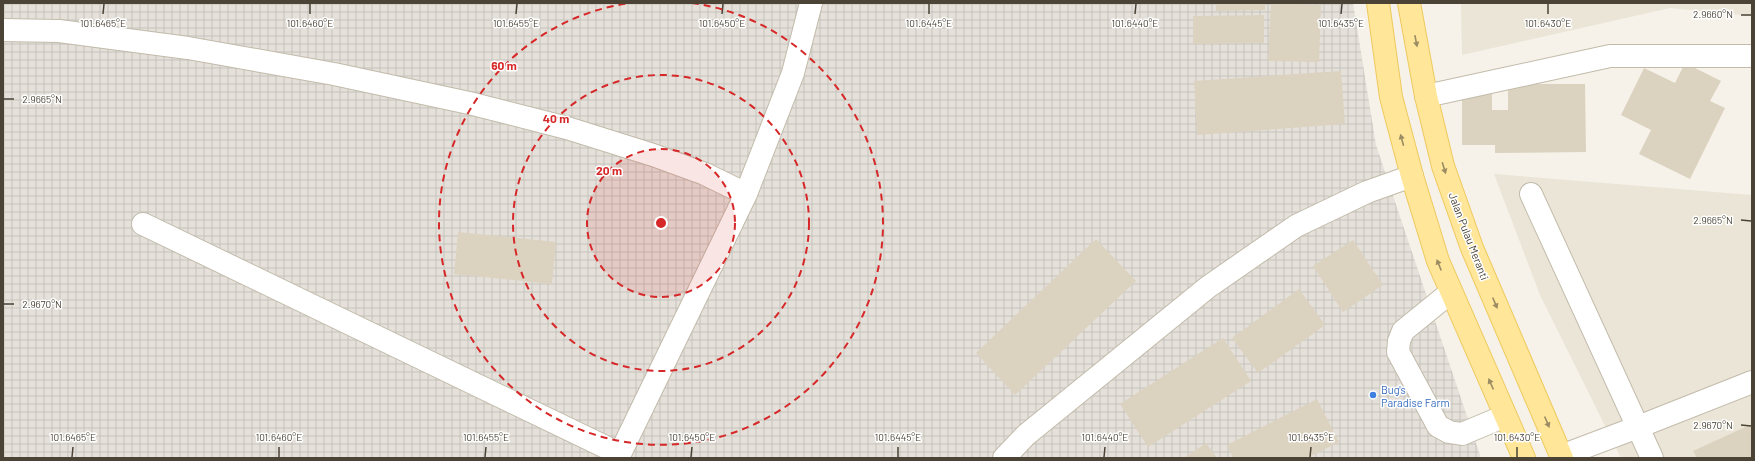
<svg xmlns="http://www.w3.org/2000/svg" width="1755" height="461" viewBox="0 0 1755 461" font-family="Barlow,sans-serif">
  <defs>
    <pattern id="industrial-grid" width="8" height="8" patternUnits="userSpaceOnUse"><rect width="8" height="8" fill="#e5e1da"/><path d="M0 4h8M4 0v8" fill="none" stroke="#c6c2bc"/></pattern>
  </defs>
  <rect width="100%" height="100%" fill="#f6f2e9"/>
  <path fill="#eae5d7" d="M1461,3H1752V16L1670,8L1462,55Z
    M1494,174L1752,195V458H1621L1540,295Z"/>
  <path fill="url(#industrial-grid)" d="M3,3H1353L1376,145L1481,458H3Z"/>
  <path fill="#dcd2c0" d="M1216,3H1265V10L1216,11Z
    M1271,3L1321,5L1319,62L1268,61Z
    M1264,15V43L1193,44V16Z
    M1685,63L1721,81L1710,101L1725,108L1690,179L1639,154L1651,130L1621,115L1644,68L1675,83Z
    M1341,71L1345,124L1197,135L1194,81Z
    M1508,84H1585L1586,152L1495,153V145H1462V95L1492,94V110H1508Z
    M458,232L556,242L552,284L454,274Z
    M1096,239L1136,281L1015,395L976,353Z
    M1353,240L1383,285L1343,312L1313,266Z
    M1299,289L1325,325L1258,373L1232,338Z
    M1223,338L1251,381L1148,447L1120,404Z
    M1317,399L1339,442L1307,458H1233L1227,445Z
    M1752,424V458H1697L1693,451Z
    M1206,443L1217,458H1184Z"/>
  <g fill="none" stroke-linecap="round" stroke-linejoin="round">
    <g stroke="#c2bbaa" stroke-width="24">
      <path id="minor" d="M3,30L59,31L188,48L334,74L469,103L567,128L653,155L705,174L746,194
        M1426,96L1610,56H1752
        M1531,194L1652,458
        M143,224L620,454
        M1451,292L1403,331L1399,341L1398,352L1438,426L1449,432L1462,434L1505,416
        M1561,456L1638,427L1752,382
        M618,458L746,194L793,73L811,3
        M1004,458L1026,435L1208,287L1296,226L1367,192L1412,176"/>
    </g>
    <g stroke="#eec95e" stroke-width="24">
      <path id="major" d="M1378,3L1391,97L1412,176L1438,261L1524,458
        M1409,3L1426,96L1443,166L1472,248L1562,458"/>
    </g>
    <use href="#minor" stroke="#fff" stroke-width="22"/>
    <use href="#major" stroke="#ffe699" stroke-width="22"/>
  </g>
  <defs><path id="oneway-solid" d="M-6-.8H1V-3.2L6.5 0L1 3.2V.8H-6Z"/></defs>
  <g fill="#9b8c63">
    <use href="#oneway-solid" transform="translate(1416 41) rotate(79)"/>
    <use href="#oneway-solid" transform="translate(1402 140) rotate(-105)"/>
    <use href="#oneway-solid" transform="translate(1444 168) rotate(73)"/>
    <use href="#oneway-solid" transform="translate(1439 265) rotate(-112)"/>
    <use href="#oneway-solid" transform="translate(1495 303) rotate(67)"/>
    <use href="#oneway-solid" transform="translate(1491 384) rotate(-114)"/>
    <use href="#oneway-solid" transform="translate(1547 422) rotate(67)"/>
  </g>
  <path fill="none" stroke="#4a4336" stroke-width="1.5" d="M103,14L104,4M310,14V4M516,14L517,4M722,14L723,4M929,14V4M1135,14L1136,4M1341,14L1342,4M1548,14V4M1741,15H1751M4,99H14M1741,220L1751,221M4,304H14M1741,425L1751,426M72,457L73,447M279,457V447M485,457L486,447M691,457L692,447M898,457V447M1104,457L1105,447M1310,457L1311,447M1517,457V447"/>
  <circle cx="661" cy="223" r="74" fill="#d62828" fill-opacity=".12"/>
  <g fill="none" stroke="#d62828" stroke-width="2" stroke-dasharray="7 5">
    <circle cx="661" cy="223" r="74"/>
    <circle cx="661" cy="223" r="148"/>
    <path d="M692 3A222 222 0 1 1 630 3"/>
  </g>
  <circle fill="#3f7fe0" stroke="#fff" stroke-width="1.5" cx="1373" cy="395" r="4"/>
  <g text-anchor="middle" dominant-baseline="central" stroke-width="3" stroke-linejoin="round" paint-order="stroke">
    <g font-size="11" fill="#4a4336" stroke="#fff">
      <text transform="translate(1469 236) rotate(69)">Jalan Pulau Meranti</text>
    </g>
    <g font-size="11" fill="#366cbe" stroke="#fff" text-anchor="start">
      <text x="1381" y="389">Bug's<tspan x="1381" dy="13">Paradise Farm</tspan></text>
    </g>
  </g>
  <g font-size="10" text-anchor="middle" fill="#4a4336" stroke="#fff" stroke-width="3" stroke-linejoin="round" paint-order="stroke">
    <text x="1713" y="18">2.9660°N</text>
    <text x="103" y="27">101.6465°E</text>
    <text x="310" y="27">101.6460°E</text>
    <text x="516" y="27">101.6455°E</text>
    <text x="722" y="27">101.6450°E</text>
    <text x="929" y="27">101.6445°E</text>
    <text x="1135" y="27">101.6440°E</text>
    <text x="1341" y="27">101.6435°E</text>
    <text x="1548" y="27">101.6430°E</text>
    <text x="42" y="103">2.9665°N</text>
    <text x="1713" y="224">2.9665°N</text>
    <text x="42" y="308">2.9670°N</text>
    <text x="1713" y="429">2.9670°N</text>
    <text x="73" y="441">101.6465°E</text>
    <text x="279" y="441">101.6460°E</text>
    <text x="486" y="441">101.6455°E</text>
    <text x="692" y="441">101.6450°E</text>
    <text x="898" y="441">101.6445°E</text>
    <text x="1105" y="441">101.6440°E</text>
    <text x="1311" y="441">101.6435°E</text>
    <text x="1517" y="441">101.6430°E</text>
  </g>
  <circle cx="661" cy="223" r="6" fill="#d62828" stroke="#fff" stroke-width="2"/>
  <g font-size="12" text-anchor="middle" font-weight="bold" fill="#d62828" stroke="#fff" stroke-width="3" stroke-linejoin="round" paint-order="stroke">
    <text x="504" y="70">60 m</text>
    <text x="556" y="123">40 m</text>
    <text x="609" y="175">20 m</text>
  </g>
  <rect width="1755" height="461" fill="none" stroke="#4a4336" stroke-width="8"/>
</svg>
